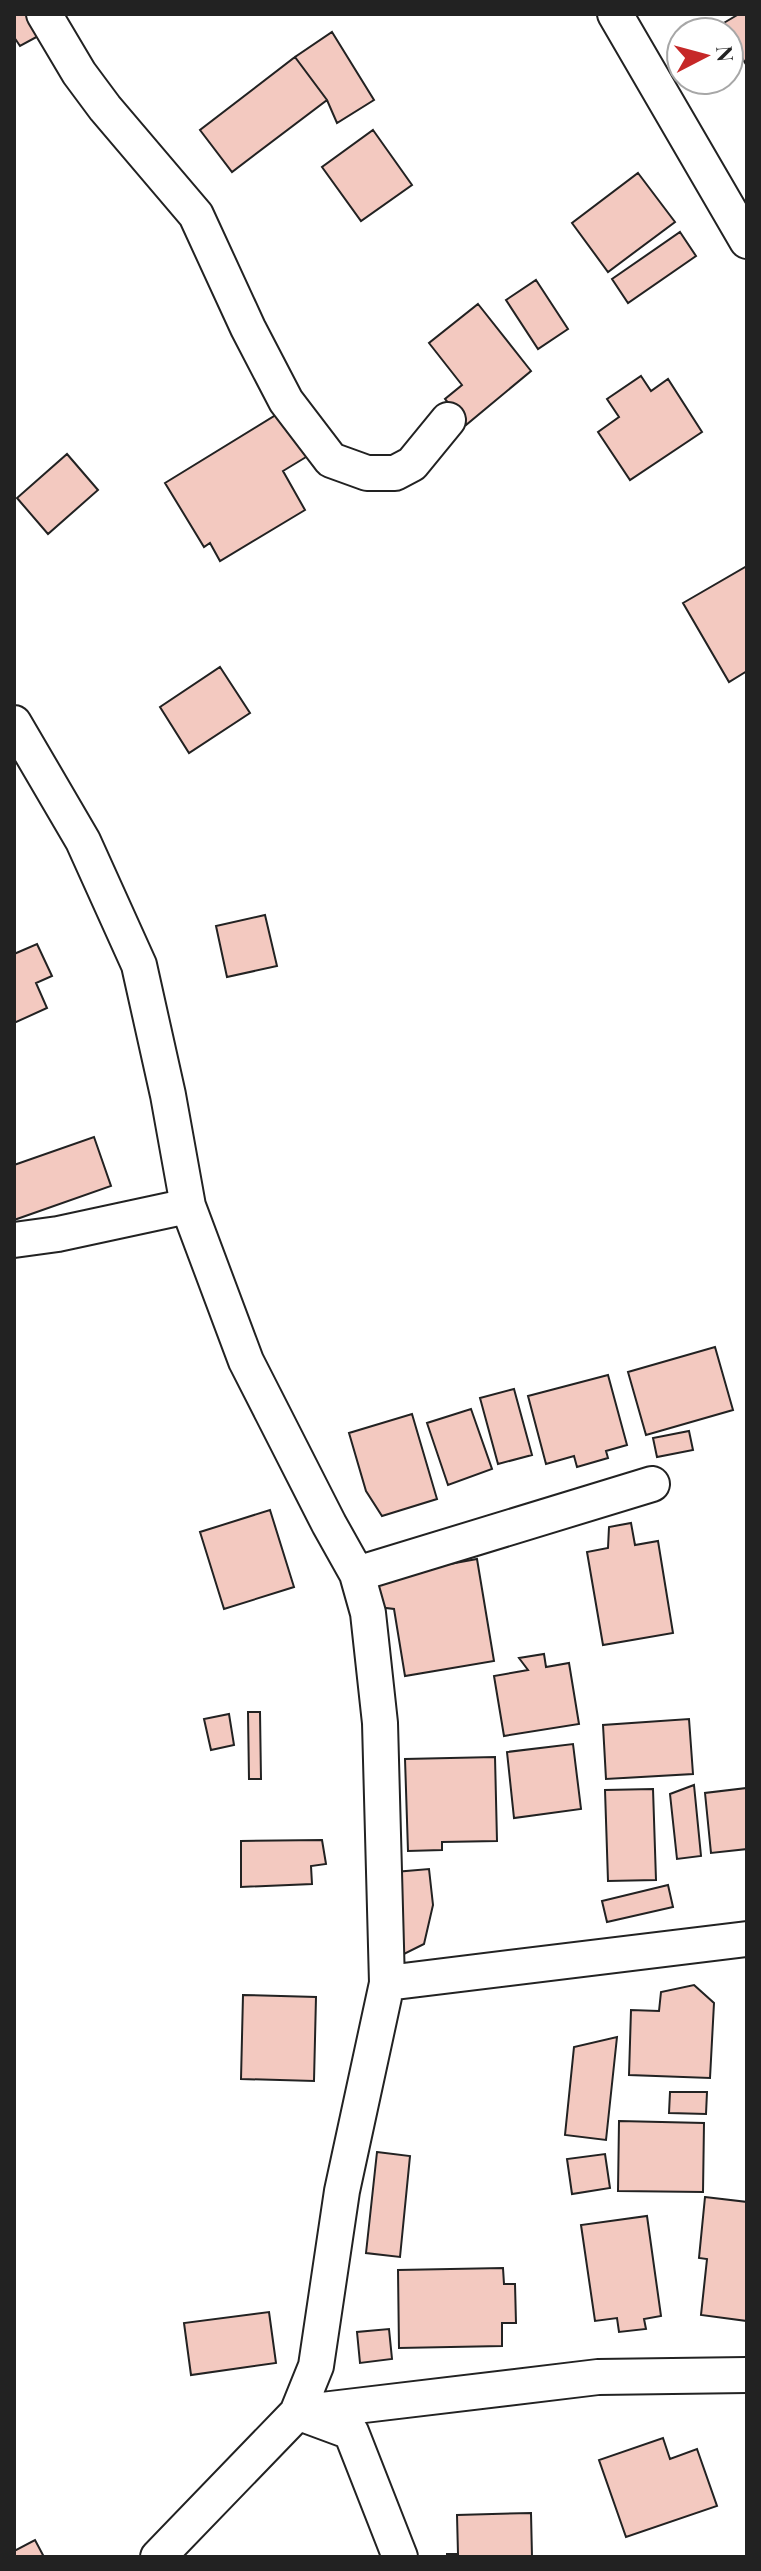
<svg xmlns="http://www.w3.org/2000/svg" width="761" height="2571" viewBox="0 0 761 2571" font-family="'Playfair Display',serif">
  <rect width="100%" height="100%" fill="#fff"/>
  <path fill="#f3c9c0" stroke="#222" stroke-width="2" d="M14,14H31L42,34L20,46L14,37Z
    M739,14H747V66L722,24Z
    M332,32L374,100L337,123L327,100L295,57Z
    M295,57L327,100L232,172L200,130Z
    M373,130L412,185L361,221L322,167Z
    M638,173L675,222L608,272L572,223Z
    M680,232L696,256L628,303L612,279Z
    M536,280L568,329L538,349L506,300Z
    M478,304L531,371L466,425L445,399L462,385L429,343Z
    M641,376L651,391L668,379L702,432L630,480L598,432L619,417L607,399Z
    M284,410L311,454L283,471L305,510L220,561L210,543L204,547L165,483Z
    M67,454L98,490L48,534L17,498Z
    M747,566V671L729,682L683,603Z
    M220,667L250,713L189,753L160,707Z
    M265,915L277,966L227,977L216,926Z
    M37,944L52,976L36,983L47,1008L14,1023V954Z
    M94,1137L111,1186L14,1220V1165Z
    M715,1347L733,1410L646,1435L628,1372Z
    M608,1375L627,1445L606,1451L608,1458L577,1467L574,1456L546,1464L528,1396Z
    M514,1389L532,1455L498,1464L480,1398Z
    M471,1409L492,1469L448,1485L427,1423Z
    M412,1414L437,1499L382,1516L366,1491L349,1433Z
    M689,1431L693,1450L657,1457L653,1438Z
    M270,1510L294,1587L224,1609L200,1532Z
    M631,1523L635,1545L658,1541L673,1633L603,1645L587,1552L608,1548L609,1527Z
    M477,1559L494,1661L405,1676L394,1609L378,1607L373,1578Z
    M544,1654L546,1667L569,1663L579,1724L504,1736L494,1676L528,1670L519,1658Z
    M248,1712H260L261,1779H249Z
    M229,1714L234,1745L211,1750L204,1719Z
    M689,1719L693,1774L606,1779L603,1725Z
    M573,1744L581,1809L514,1818L507,1752Z
    M495,1757L497,1841L442,1842V1850L408,1851L405,1759Z
    M694,1785L701,1856L677,1859L670,1794Z
    M747,1788V1849L711,1853L705,1793Z
    M653,1789L656,1880L608,1881L605,1790Z
    M322,1840L326,1864L311,1866L312,1884L241,1887V1841Z
    M429,1869L433,1905L424,1944L402,1955L395,1872Z
    M668,1885L673,1907L607,1922L602,1901Z
    M694,1985L714,2003L710,2078L629,2075L631,2010L659,2011L661,1992Z
    M243,1995L316,1997L314,2081L241,2079Z
    M617,2037L606,2140L565,2135L574,2047Z
    M670,2092H707L706,2114L669,2113Z
    M619,2121L704,2123L703,2192L618,2191Z
    M377,2152L410,2156L400,2257L366,2253Z
    M605,2154L610,2188L572,2194L567,2159Z
    M705,2197L747,2202V2321L701,2315L707,2259L699,2258Z
    M647,2216L661,2316L644,2319L646,2329L619,2332L617,2318L595,2321L581,2225Z
    M503,2268L504,2284H515L516,2323H502V2346L399,2348L398,2270Z
    M269,2312L276,2363L191,2375L184,2323Z
    M389,2329L392,2359L360,2363L357,2332Z
    M663,2438L670,2459L697,2449L717,2506L626,2537L599,2460Z
    M531,2513L532,2557H447V2554H458L457,2515Z
    M35,2540L44,2557H14V2551Z"/>
  <g fill="none" stroke-linecap="round" stroke-linejoin="round">
    <g stroke="#222" stroke-width="38">
      <path id="minor" d="M44,14L79,73L105,108L196,215L248,328L286,401L331,460L367,473H395L412,464L448,420
        M615,14L747,241
        M14,723L83,841L139,965L168,1095L188,1206L246,1361L329,1524L357,1574L368,1613L380,1723L387,1983L342,2191L316,2366L297,2413L158,2557
        M14,1240L58,1234L188,1206
        M357,1574L652,1484
        M387,1983L747,1939
        M297,2413L598,2377L747,2375
        M305,2415L351,2432L400,2557"/>
    </g>
    <use href="#minor" stroke="#fff" stroke-width="34"/>
  </g>
  <rect width="761" height="2571" fill="none" stroke="#222222" stroke-width="32"/>
  <g transform="translate(705 56) rotate(84)"><circle r="38" fill="#ffffff" stroke="#a7a7a7" stroke-width="2"/>
  <path d="M0-6L14 30L0 20L-14 30Z" fill="#c62828"/>
  <text y="-12" font-size="22" font-weight="bold" text-anchor="middle" fill="#222222">N</text>
  </g>
</svg>
